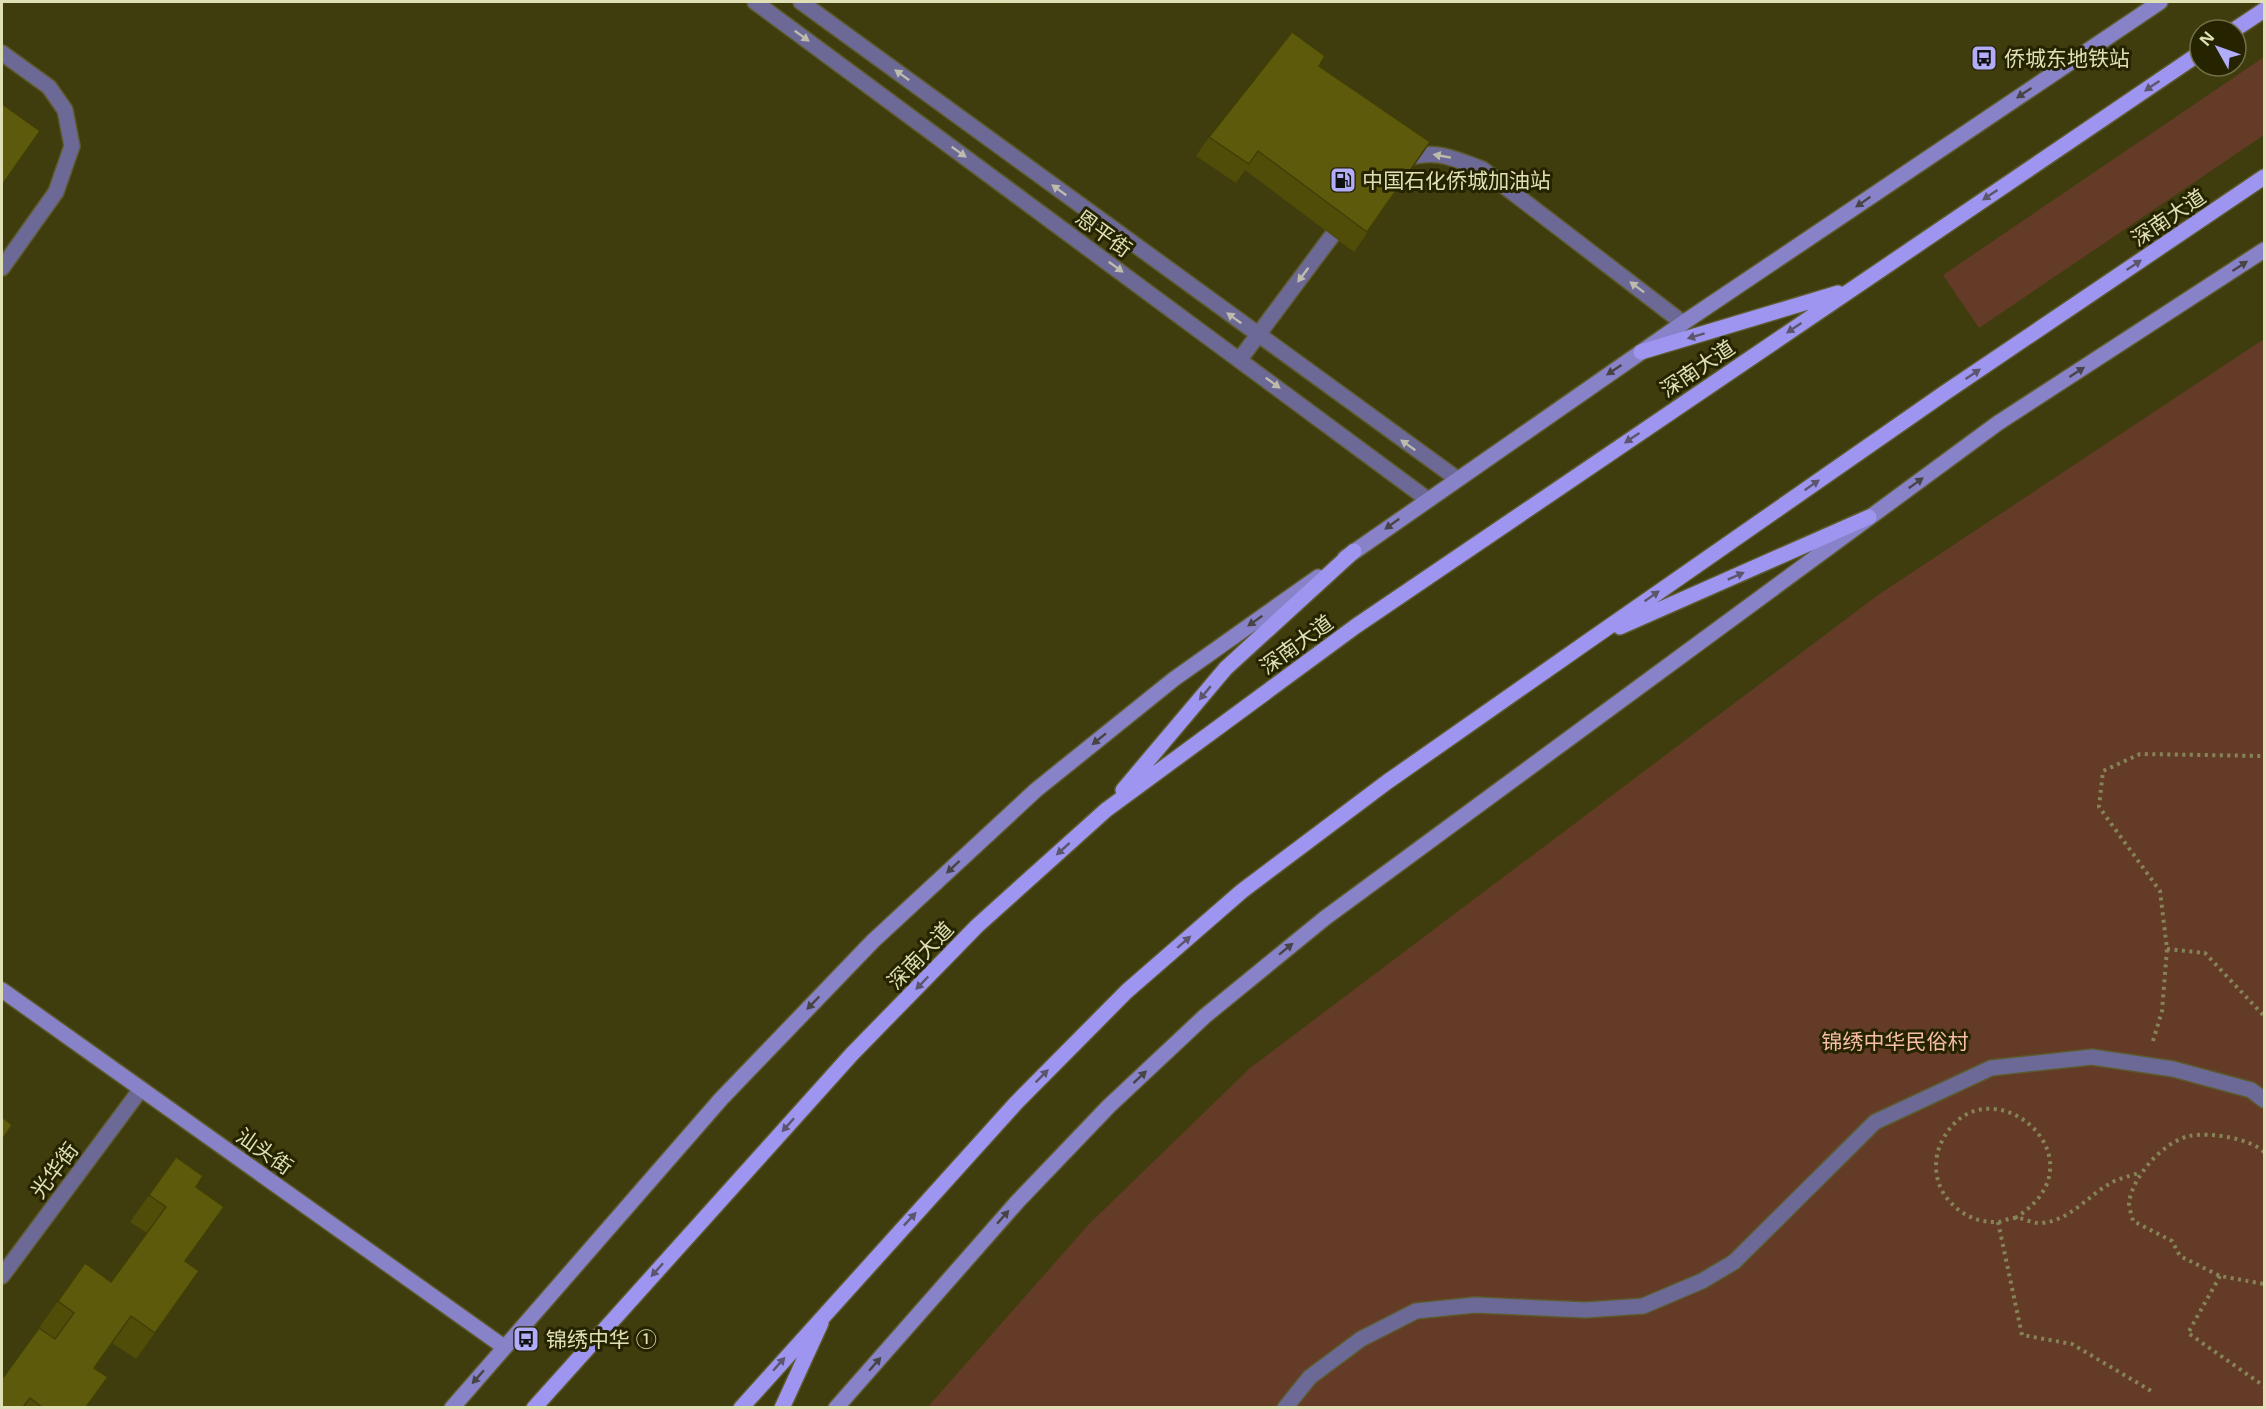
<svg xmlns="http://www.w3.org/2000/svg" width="2266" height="1409" viewBox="0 0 2266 1409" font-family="'Noto Sans','Noto Sans SC',sans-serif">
  <rect width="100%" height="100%" fill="#3f3d0d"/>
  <path fill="#633b27" d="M2264,57V135L1979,328L1943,275Z
    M2264,339V1407L927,1408L1088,1225L1250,1068L1878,595Z"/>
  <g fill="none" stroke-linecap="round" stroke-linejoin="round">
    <g stroke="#5c5a2b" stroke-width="18">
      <path id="lane" d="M1403,159C1437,149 1450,157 1482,169L1683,323
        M1240,359L1343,221"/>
    </g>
    <g stroke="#5c5a2b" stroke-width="18">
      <path id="street" d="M755,2L1427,499
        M801,2L1456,478
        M2,53L49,87L65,110L72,146L56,192L2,268
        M2,1276L141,1089
        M1285,1408L1310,1377L1361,1339L1416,1311L1475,1305L1586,1310L1643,1306L1702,1281L1734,1262L1875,1122L1991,1068L2092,1057L2173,1069L2251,1090L2264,1100"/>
    </g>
    <g stroke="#5c5a2b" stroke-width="18">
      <path id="secondary" d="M1345,558L1683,323L2160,2
        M2,990L504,1347
        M452,1408L721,1099L873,941L1036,790L1174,679L1318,577
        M836,1408L1018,1201L1109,1106L1205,1016L1325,918L1998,423L2264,250"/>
    </g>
    <g stroke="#5c5a2b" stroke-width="18">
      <path id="primary" d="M2234,30L2264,10
        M1641,352L1838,293
        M1620,627L1869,517
        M1123,790L1226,668L1354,551
        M534,1408L852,1054L977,926L1106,810L1356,626L2200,53
        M741,1408L1016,1103L1127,991L1242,891L1387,782L1587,642L1946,392L2264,177
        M782,1408L821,1323"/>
    </g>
    <path stroke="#868457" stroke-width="4" stroke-dasharray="3 4.5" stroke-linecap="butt" d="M2167,949L2205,953L2264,1016
      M2153,1041L2162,1011L2167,949L2160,891L2099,807L2103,771L2140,754L2264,756
      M2264,1152C2250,1138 2209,1132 2189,1136C2163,1142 2132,1177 2129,1203C2129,1208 2132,1216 2133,1221L2172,1241L2180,1256L2220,1276L2264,1284
      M2015,1218C2111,1159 1985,1056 1942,1141C1933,1158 1934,1181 1946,1197C1958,1213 1976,1223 1997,1222C2003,1222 2008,1218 2014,1218C2023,1217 2032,1224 2041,1223C2070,1221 2087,1196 2111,1183C2119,1178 2131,1176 2141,1172
      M1998,1222L2022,1335L2072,1344L2153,1392
      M2220,1276L2188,1333L2264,1386"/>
    <use href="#lane" stroke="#6c6996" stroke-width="15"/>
    <use href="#street" stroke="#6c6996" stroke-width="15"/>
    <use href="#secondary" stroke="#8882c8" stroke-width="15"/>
    <use href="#primary" stroke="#9d95ef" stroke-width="15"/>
  </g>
  <path fill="#504d09" d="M1319,66L1430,142L1354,252L1245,170L1236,183L1196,156L1209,137Z
    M176,1157L196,1187L186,1262L199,1271L136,1359L112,1343L94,1368L86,1407H2L39,1328L85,1263L111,1282L147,1233L130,1222Z"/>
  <path fill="#413f08" d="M1005,2H1012L1002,6Z"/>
  <path fill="#5d5a0b" stroke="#413f08" stroke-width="1.5" d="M1292,32L1325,56L1319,66L1430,142L1367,232L1258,151L1249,164L1209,137Z
    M2,104L40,131L2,185Z
    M2,1117L12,1125L2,1140Z
    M176,1157L203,1176L196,1187L224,1207L185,1261L199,1271L155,1333L131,1316L94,1368L108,1377L86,1407H42L30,1398L23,1407H2V1379L39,1328L55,1339L74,1313L58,1301L85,1263L111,1282L166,1207L149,1195Z"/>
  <defs><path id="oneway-solid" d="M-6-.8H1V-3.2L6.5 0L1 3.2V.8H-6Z" transform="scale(1.5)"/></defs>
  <g fill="#bdbcac">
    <use href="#oneway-solid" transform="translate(802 36) rotate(36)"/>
    <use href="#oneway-solid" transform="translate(902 75) rotate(-144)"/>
    <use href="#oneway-solid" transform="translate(959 152) rotate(36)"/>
    <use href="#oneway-solid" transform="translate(1442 156) rotate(-170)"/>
    <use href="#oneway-solid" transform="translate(1059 190) rotate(-144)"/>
    <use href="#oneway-solid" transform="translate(1116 267) rotate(36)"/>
    <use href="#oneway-solid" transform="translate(1303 275) rotate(127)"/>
    <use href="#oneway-solid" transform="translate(1637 287) rotate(-143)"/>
    <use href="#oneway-solid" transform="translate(1234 318) rotate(-144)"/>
    <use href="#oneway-solid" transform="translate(1273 383) rotate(36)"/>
    <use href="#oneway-solid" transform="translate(1408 445) rotate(-145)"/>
  </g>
  <g fill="#5b566c">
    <use href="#oneway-solid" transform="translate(2152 86) rotate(146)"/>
    <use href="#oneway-solid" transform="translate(1990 195) rotate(146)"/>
    <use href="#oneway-solid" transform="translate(2134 265) rotate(-34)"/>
    <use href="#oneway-solid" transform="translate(1794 328) rotate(146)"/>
    <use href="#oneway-solid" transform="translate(1696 336) rotate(163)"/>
    <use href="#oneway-solid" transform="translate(1973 374) rotate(-34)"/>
    <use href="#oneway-solid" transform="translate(1632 438) rotate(146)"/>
    <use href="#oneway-solid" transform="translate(1812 485) rotate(-35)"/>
    <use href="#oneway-solid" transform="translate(1736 576) rotate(-24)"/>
    <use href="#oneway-solid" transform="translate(1652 596) rotate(-35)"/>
    <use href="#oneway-solid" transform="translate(1205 693) rotate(130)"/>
    <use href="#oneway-solid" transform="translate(1063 849) rotate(138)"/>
    <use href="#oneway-solid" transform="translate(1184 942) rotate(-41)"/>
    <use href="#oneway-solid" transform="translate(922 983) rotate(134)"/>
    <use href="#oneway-solid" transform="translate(1042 1076) rotate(-45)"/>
    <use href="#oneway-solid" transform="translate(788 1125) rotate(132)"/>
    <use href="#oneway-solid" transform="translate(910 1219) rotate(-47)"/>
    <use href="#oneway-solid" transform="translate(657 1270) rotate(132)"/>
    <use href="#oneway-solid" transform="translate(779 1364) rotate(-49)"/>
  </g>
  <g fill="#484446">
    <use href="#oneway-solid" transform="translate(2024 93) rotate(146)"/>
    <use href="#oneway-solid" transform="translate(1863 202) rotate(145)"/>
    <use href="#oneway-solid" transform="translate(2240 266) rotate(-33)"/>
    <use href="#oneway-solid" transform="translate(1614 370) rotate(146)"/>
    <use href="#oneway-solid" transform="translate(2077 372) rotate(-33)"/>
    <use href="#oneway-solid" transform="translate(1916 483) rotate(-36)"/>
    <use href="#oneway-solid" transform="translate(1392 524) rotate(144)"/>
    <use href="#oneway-solid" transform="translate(1255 621) rotate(145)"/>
    <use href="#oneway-solid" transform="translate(1099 739) rotate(141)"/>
    <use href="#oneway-solid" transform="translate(953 867) rotate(137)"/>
    <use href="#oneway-solid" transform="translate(1286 949) rotate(-39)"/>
    <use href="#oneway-solid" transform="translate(813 1003) rotate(134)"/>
    <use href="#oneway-solid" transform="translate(1140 1077) rotate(-43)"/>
    <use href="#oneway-solid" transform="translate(1003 1217) rotate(-49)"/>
    <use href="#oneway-solid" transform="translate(875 1364) rotate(-49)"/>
    <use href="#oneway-solid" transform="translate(478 1377) rotate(131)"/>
  </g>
  <defs>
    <g id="bus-square" transform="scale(1.35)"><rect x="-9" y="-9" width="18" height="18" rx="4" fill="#b2adf9" stroke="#252300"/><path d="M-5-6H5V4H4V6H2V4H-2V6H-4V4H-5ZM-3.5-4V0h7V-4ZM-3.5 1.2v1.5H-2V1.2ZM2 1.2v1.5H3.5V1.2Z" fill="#111"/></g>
    <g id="fuel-square" transform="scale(1.35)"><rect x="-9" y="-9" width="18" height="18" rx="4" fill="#b2adf9" stroke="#252300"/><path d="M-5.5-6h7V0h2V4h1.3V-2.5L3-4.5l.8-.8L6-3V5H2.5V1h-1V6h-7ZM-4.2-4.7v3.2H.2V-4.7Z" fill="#111"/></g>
  </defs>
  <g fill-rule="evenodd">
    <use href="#bus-square" x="1984" y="58"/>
    <use href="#fuel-square" x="1343" y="180"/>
    <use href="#bus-square" x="526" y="1339"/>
  </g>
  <g text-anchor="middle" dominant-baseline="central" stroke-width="6" stroke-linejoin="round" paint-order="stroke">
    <g font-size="21" fill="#e0e0b6" stroke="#252300" text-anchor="start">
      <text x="2004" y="58">侨城东地铁站</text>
      <text x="1362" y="180">中国石化侨城加油站</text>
      <text x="546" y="1339">锦绣中华 ①</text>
    </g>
    <g font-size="21" fill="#e0e0b6" stroke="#252300">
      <text transform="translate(2168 217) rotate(-34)">深南大道</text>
      <text transform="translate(1104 233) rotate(36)">恩平街</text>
      <text transform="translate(1697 368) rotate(-34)">深南大道</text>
      <text transform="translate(1296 644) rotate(-36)">深南大道</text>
      <text transform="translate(920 955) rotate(-46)">深南大道</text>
      <text transform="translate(265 1151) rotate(35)">汕头街</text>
      <text transform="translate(54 1170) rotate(-53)">光华街</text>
    </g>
    <g font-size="21" fill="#f6bea4" stroke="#252300">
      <text x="1895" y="1041">锦绣中华民俗村</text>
    </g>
  </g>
  <rect width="2266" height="1409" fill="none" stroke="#e0e0b6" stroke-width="6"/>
  <g transform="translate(2218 48) rotate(310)"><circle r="28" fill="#252300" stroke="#706f49" stroke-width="1.5"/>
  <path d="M0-4.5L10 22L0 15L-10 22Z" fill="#b2adf9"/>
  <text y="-9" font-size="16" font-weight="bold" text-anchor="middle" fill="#e0e0b6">N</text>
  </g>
</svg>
